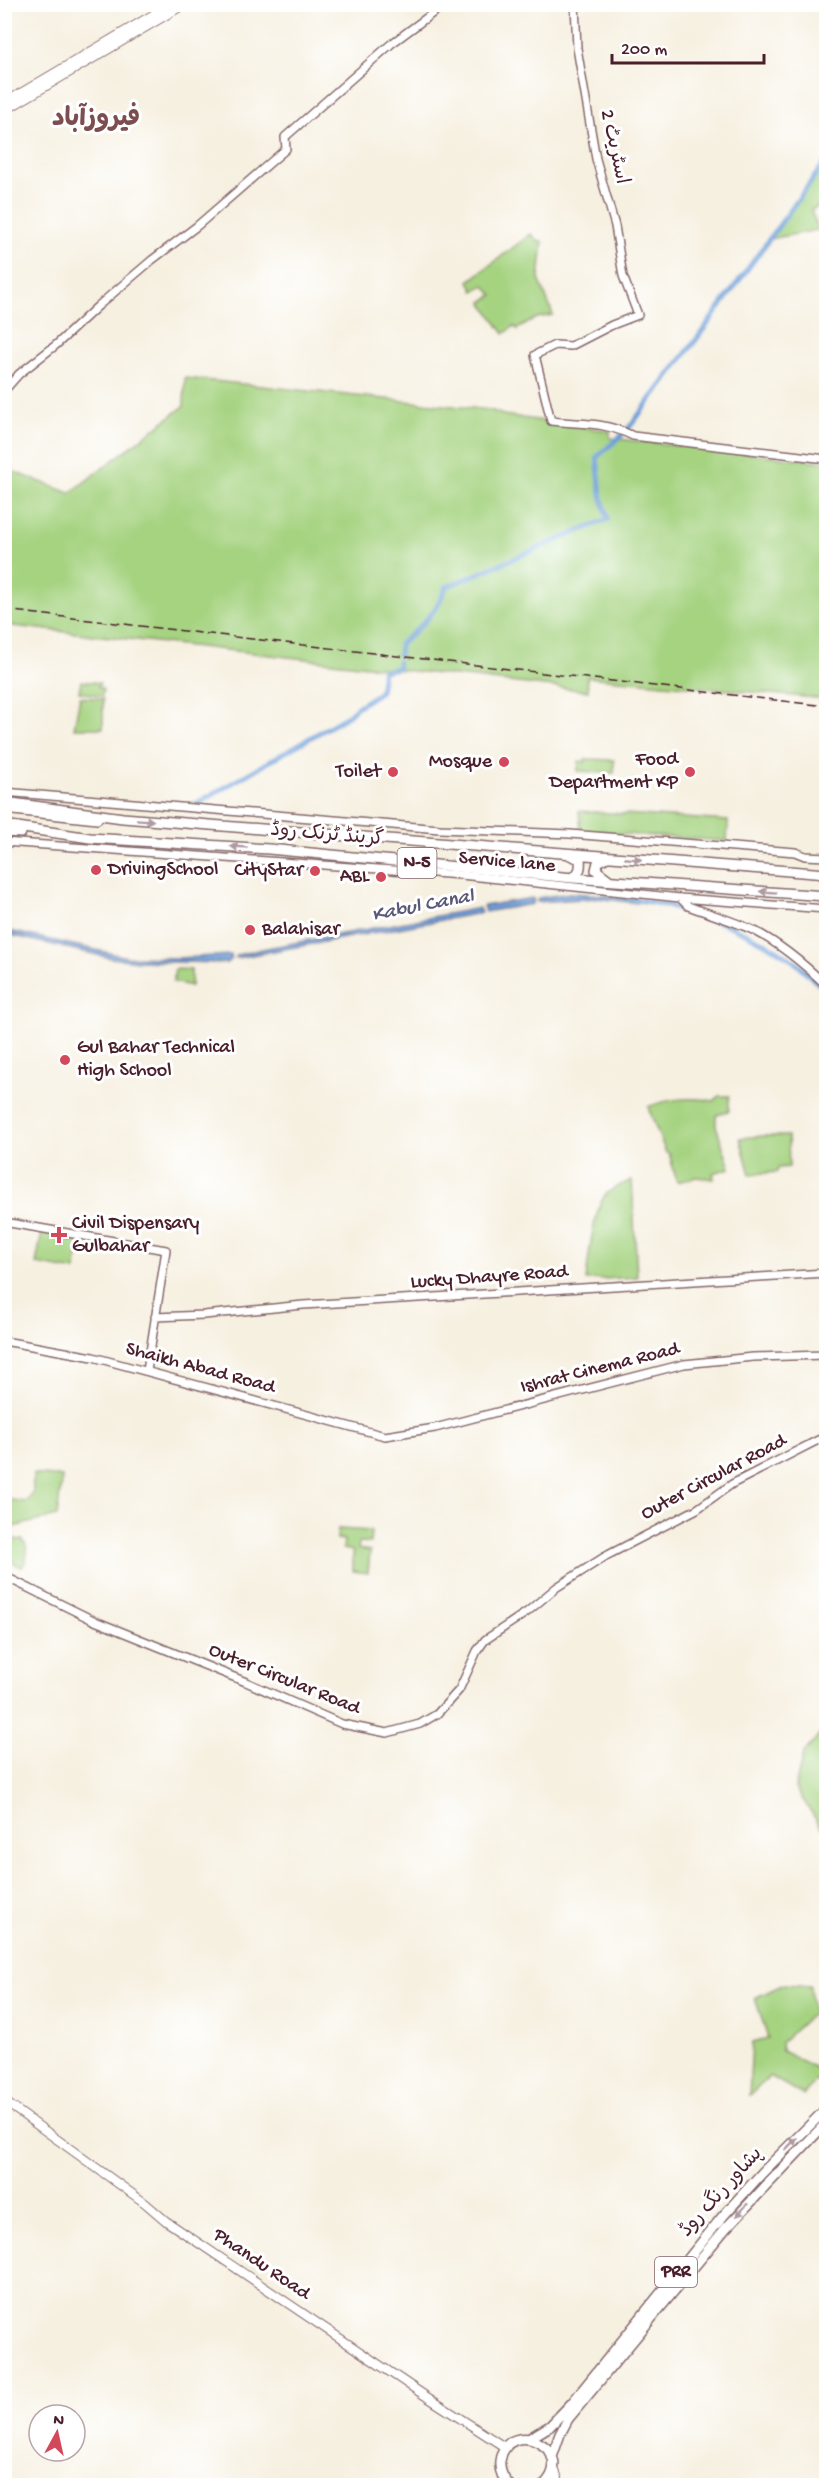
<svg xmlns="http://www.w3.org/2000/svg" width="831" height="2490" viewBox="0 0 831 2490" font-family="'Gochi Hand','Playpen Sans Arabic',sans-serif">
  <rect width="100%" height="100%" fill="#fff"/>
  <filter id="ink" filterUnits="userSpaceOnUse"><feTurbulence type="fractalNoise" baseFrequency=".0167" numOctaves="2"/><feDisplacementMap in="SourceGraphic" scale="12" xChannelSelector="R" yChannelSelector="G"/><feConvolveMatrix kernelMatrix="1 2 1 2 8 2 1 2 1" color-interpolation-filters="sRGB"/></filter>
  <filter id="wash" filterUnits="userSpaceOnUse"><feTurbulence type="fractalNoise" baseFrequency=".008" numOctaves="4" result="noise"/><feDisplacementMap in="SourceGraphic" scale="24" xChannelSelector="R" yChannelSelector="G"/><feGaussianBlur stdDeviation="1.35" result="paint"/><feColorMatrix in="noise" values="0 0 0 0 0 0 0 0 0 0 0 0 0 0 0 0 0 1.4 0 .05"/><feComposite in="paint" operator="in"/></filter>
  <g filter="url(#wash)">
    <rect width="100%" height="100%" fill="#f6f0e0"/>
    <path fill="#a5d380" stroke="#787956" stroke-width="1.5" d="M822,167L826,178V203L811,210L818,230L770,239Z
      M531,234L538,241H543L539,279L553,315L537,318L517,329L514,326L504,334L482,302L493,295L484,285L474,291L469,281Z
      M185,378L490,410L503,415L610,431V438L826,462V699L587,677L588,691L5,625L4,468L70,493L184,406Z
      M81,681L100,683L98,687L103,689L102,696L79,692Z
      M80,697L103,699V728H74Z
      M585,759L614,760V773L578,771L579,761L585,762Z
      M579,811L728,821L727,841L581,831Z
      M175,969L191,970V986L173,982Z
      M719,1096H729V1111L716,1115V1126L730,1168L713,1173L714,1179L696,1177L677,1182L669,1153H666L648,1107C668,1098 693,1097 714,1101Z
      M764,1136H788L789,1167L778,1168L777,1172L750,1174L740,1138Z
      M632,1180L637,1277L586,1280C588,1261 594,1212 604,1197C611,1188 623,1184 632,1180Z
      M42,1232L81,1239L75,1271L36,1264Z
      M33,1474L62,1477L57,1516L5,1529V1499L27,1502L33,1493Z
      M338,1529L371,1531L370,1543L359,1542L358,1549L370,1551L368,1573L353,1571V1551L343,1549L344,1540L337,1539Z
      M11,1539L23,1540C29,1548 28,1559 22,1567L5,1559V1541Z
      M826,1727V1826L822,1828L795,1788L803,1754Z
      M784,1984L810,1986L813,2013L781,2043L782,2051L823,2072L803,2095L770,2076L749,2096L752,2042L768,2038L755,1998Z"/>
    <path fill="#6d9fd8" stroke="#5c5f82" stroke-width="1.5" d="M570,893L638,897L637,903L597,898L537,902L538,898Z
      M532,898L534,900L532,904L485,912L483,906Z
      M479,908L481,913L236,958L237,955L262,949Z
      M5,930L128,957L179,958L231,955L232,959L227,963L139,961L111,958L5,934Z"/>
    <g fill="none" stroke-linecap="round" stroke-linejoin="round">
      <path stroke="#6d9fd8" stroke-width="5" d="M628,429L696,340L826,161
        M399,655L400,644C420,627 437,613 446,587L608,519L601,495L597,457L622,435
        M196,804L346,717L357,707L380,692L383,671L398,668V662
        M631,899C685,906 742,927 788,957C801,966 814,980 826,991"/>
    </g>
  </g>
  <g filter="url(#ink)">
    <g fill="none" stroke-linecap="round" stroke-linejoin="round">
      <g stroke="#86686a" stroke-width="10">
        <path id="secondary" d="M575,4L577,48L596,159L615,226L623,276L638,315L612,325L571,346L555,345L535,355L551,421C583,425 603,421 633,436L826,459
          M4,391L19,374L56,345L98,306L152,260L197,226L286,149L285,137L391,44L445,4
          M4,792L440,829L570,834L795,852L805,856L826,857
          M4,842L461,875L680,898L826,909
          M680,898L688,906C710,914 734,921 755,931C782,945 804,964 826,985
          M4,1222L166,1250L147,1371
          M155,1317L204,1315L303,1305L826,1273
          M4,1341L93,1357L385,1436L435,1428L684,1364L753,1357L826,1355
          M4,1576L95,1621L246,1682L342,1724L387,1733L420,1724L437,1714L459,1690L477,1651L485,1640L527,1612L557,1587L606,1556L697,1509L732,1484L826,1436"/>
      </g>
      <g stroke="#86686a" stroke-width="10">
        <path id="primary" d="M4,103L171,4
          M4,111L185,4
          M4,2101L145,2203L166,2221L424,2395L506,2448
          M553,2466L561,2486"/>
      </g>
      <g stroke="#86686a" stroke-width="12">
        <path id="highway" d="M4,802L123,818L826,874
          M4,809L97,819
          M4,825L90,838L269,849L573,878L826,896
          M4,832L21,833
          M570,855L580,859C581,868 580,872 573,878
          M607,857L598,862L596,870L608,879
          M530,2438L550,2426L572,2403L723,2216L762,2173L826,2109
          M552,2457L560,2434L568,2419L726,2228L826,2123
          M510,2486C503,2479 499,2471 500,2461C507,2414 581,2450 543,2486"/>
      </g>
      <use href="#secondary" stroke="#fff" stroke-width="7"/>
      <use href="#primary" stroke="#fff" stroke-width="8"/>
      <use href="#highway" stroke="#fff" stroke-width="9"/>
      <path stroke="#4a1f2b" stroke-width="1.5" stroke-dasharray="9 4.5" stroke-linecap="butt" d="M4,610L826,706"/>
    </g>
    <defs><path id="oneway-solid" d="M-6-.8H1V-3.2L6.5 0L1 3.2V.8H-6Z" transform="scale(1.5)"/></defs>
    <g fill="#ae9aa0">
      <use href="#oneway-solid" transform="translate(145 820) rotate(4)"/>
      <use href="#oneway-solid" transform="translate(239 847) rotate(-176)"/>
      <use href="#oneway-solid" transform="translate(633 859) rotate(5)"/>
      <use href="#oneway-solid" transform="translate(768 892) rotate(-176)"/>
      <use href="#oneway-solid" transform="translate(791 2144) rotate(-45)"/>
      <use href="#oneway-solid" transform="translate(742 2210) rotate(132)"/>
    </g>
  </g>
  <g fill="#d1495b" stroke="#fff" stroke-width="2">
    <circle cx="504" cy="762" r="6"/>
    <circle cx="393" cy="772" r="6"/>
    <circle cx="690" cy="772" r="6"/>
    <circle cx="96" cy="870" r="6"/>
    <circle cx="315" cy="871" r="6"/>
    <circle cx="381" cy="877" r="6"/>
    <circle cx="250" cy="930" r="6"/>
    <circle cx="65" cy="1060" r="6"/>
    <path d="M56 1226h6v6h6v6h-6v6h-6v-6h-6v-6h6z"/>
  </g>
  <g text-anchor="middle" dominant-baseline="central" stroke-width="6" stroke-linejoin="round" paint-order="stroke">
    <g fill="#fff" stroke="#80626b" stroke-width="1.5">
      <rect x="397.5" y="848" width="39" height="30" rx="4.5"/>
      <rect x="655" y="2257" width="42" height="30" rx="4.5"/>
    </g>
    <g font-size="18" font-weight="bold" fill="#4a1f2b">
      <text x="417" y="863">N-5</text>
      <text x="676" y="2272">PRR</text>
    </g>
    <g font-size="20" fill="#4a1f2b" stroke="#fff">
      <text transform="translate(613 147) rotate(78)">اسٹریٹ 2</text>
      <text transform="translate(327 836) rotate(5)">گرینڈ ٹرنک روڈ</text>
      <text transform="translate(507 863) rotate(5)">Service lane</text>
      <text transform="translate(489 1278) rotate(-4)">Lucky Dhayre Road</text>
      <text transform="translate(200 1369) rotate(15)">Shaikh Abad Road</text>
      <text transform="translate(600 1369) rotate(-14)">Ishrat Cinema Road</text>
      <text transform="translate(714 1478) rotate(-28)">Outer Circular Road</text>
      <text transform="translate(284 1680) rotate(22)">Outer Circular Road</text>
      <text transform="translate(722 2193) rotate(-48)">پشاور رنگ روڈ</text>
      <text transform="translate(261 2265) rotate(34)">Phandu Road</text>
    </g>
    <g font-size="20" fill="#4a1f2b" stroke="#fff" text-anchor="end">
      <text x="678" y="760">Food<tspan x="678" dy="23">Department KP</tspan></text>
      <text x="492" y="762">Mosque</text>
      <text x="381" y="772">Toilet</text>
      <text x="108" y="870" text-anchor="start">DrivingSchool</text>
      <text x="303" y="871">CityStar</text>
      <text x="369" y="877">ABL</text>
      <text x="262" y="930" text-anchor="start">Balahisar</text>
      <text x="77" y="1048" text-anchor="start">Gul Bahar Technical<tspan x="77" dy="23">High School</tspan></text>
      <text x="72" y="1224" text-anchor="start">Civil Dispensary<tspan x="72" dy="23">Gulbahar</tspan></text>
    </g>
    <g font-size="21" font-style="italic" fill="#5a5979" stroke="#fff">
      <text transform="translate(423 907) rotate(-11)">Kabul Canal</text>
    </g>
    <g font-size="26" font-weight="bold" fill="#7c4e50" stroke="#fff">
      <text x="96" y="120">فیروزآباد</text>
    </g>
  </g>
  <rect width="831" height="2490" fill="none" stroke="#fff" stroke-width="24"/>
  <g transform="translate(57 2433) rotate(8)"><circle r="28" fill="#ffffff" stroke="#b7a5aa" stroke-width="1.5"/>
  <path d="M0-4.5L10 22L0 15L-10 22Z" fill="#d1495b"/>
  <text y="-9" font-size="16" font-weight="bold" text-anchor="middle" fill="#4a1f2b">N</text>
  </g>
  <path d="M612 54v9h152v-9" fill="none" stroke="#4a1f2b" stroke-width="3"/>
  <text x="621" y="54" font-size="18" fill="#4a1f2b" stroke="#ffffff" stroke-width="4.5" paint-order="stroke">200 m</text>
</svg>
